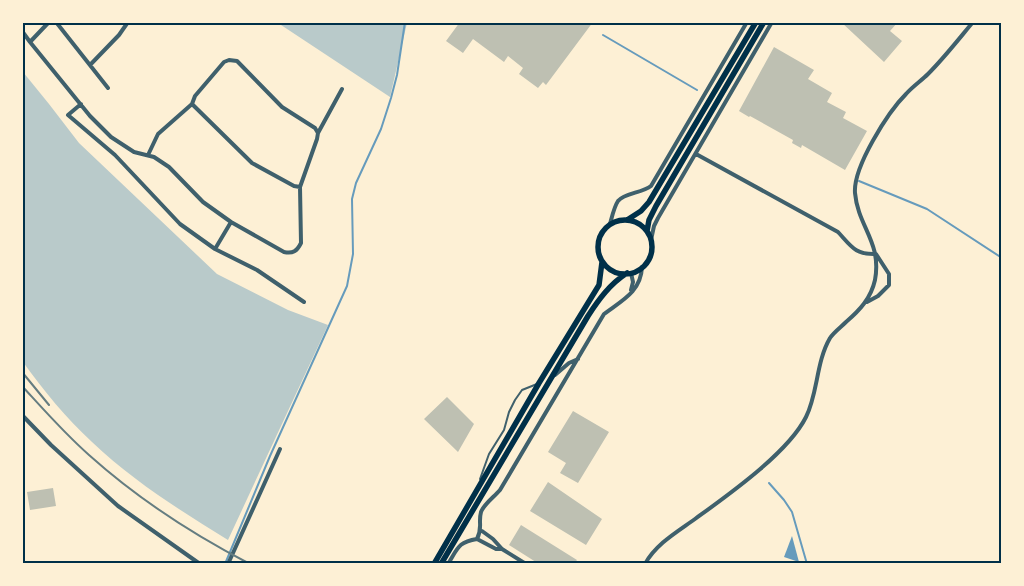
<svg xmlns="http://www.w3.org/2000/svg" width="1024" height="586" viewBox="0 0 1024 586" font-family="'Archivo Narrow',sans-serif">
  <rect width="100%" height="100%" fill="#fdf0d5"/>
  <path fill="#b9caca" d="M278,23H407L390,97Z
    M23,72L49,104L79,143L217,274L288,310L328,325L228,540C181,511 133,481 92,442C67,419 43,390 23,362Z"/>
  <path fill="#669bbc" d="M792,536L799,562L784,557Z"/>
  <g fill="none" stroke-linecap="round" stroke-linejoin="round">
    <path stroke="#669bbc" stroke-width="2" d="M603,35L697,90
      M859,181L927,209L1002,258
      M769,483L784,500L792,512L807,564
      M225,564L270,456L347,286L353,254L352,199L356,183L381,129L391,98L397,75L405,22"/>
  </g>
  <path fill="#bec0b2" d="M460,22H593L546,85L543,82L538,88L519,74L523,68L508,56L504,62L473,39L463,53L446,41Z
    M841,22H898L890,31L902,41L884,62Z
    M774,47L814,70L808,79L832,93L827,102L846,112L843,118L867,131L845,170L802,145L801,148L792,143L793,140L750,116L749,117L739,111Z
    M447,397L474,424L458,452L424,419Z
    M573,411L609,432L578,483L560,473L566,463L548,452Z
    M548,482L602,519L586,545L530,511Z
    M53,488L56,506L30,510L27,492Z
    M521,525L577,560L574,564H539L509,545Z"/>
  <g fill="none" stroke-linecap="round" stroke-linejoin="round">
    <path stroke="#3f606c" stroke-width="2" d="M480,479L489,454L504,430L509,412L515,400L522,390L537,384"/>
    <path stroke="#3f606c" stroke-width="4" d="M56,22L108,88
      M22,31L30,42L90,116L111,137L134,152L154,157L169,167L203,202L231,222L284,252C293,254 297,251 301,243L300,187L317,139L318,133L342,89
      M30,42L49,22
      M90,65L119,35L128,22
      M81,104L68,115L115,155L180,224L215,249L257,270L304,302
      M192,104L252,163L294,186L300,187
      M696,154L838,232C851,246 855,255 876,254L889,274V285L878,296L867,302
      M148,155L158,134L192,104L195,96L224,62L229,60L237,61L282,107L315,128L318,133
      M610,224C612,217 614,207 618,201C624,193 642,193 651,186L747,22
      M651,240L654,226L658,218L772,22
      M215,249L231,222
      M631,273L633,282L631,290
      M555,375L569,363L578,359
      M22,415L51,445L118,506L200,564
      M482,531L493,539L502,549
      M477,539C483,527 478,523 481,512C484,504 494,497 500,490L604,314C621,301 641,292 642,267
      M477,539L496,549H502L526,564
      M228,564L280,449
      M448,564C458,548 458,542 477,539
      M645,564C656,544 677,532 695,519C728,495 788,453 806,417C818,393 816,362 830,338C834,332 841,327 846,322C860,310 871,298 875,280C882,242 858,227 855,193C853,167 888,112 906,94C913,86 921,81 928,74C944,58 958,40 973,22"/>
    <path stroke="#003049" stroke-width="5.5" d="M627,220L641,211L649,202L756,22
      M598 247a27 27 0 1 1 54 0a27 27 0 1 1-54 0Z
      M647,231L649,220L656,206L764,22
      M434,564L539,383L599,285L602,262
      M441,564L588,316C599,299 610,284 627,273"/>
    <path stroke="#657d81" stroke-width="2" d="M22,372L49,405
      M22,386C44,410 65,434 89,455C137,498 192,534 250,564"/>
  </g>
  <rect width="1024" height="586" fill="none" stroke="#fdf0d5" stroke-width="48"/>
  <rect x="24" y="24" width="976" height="538" fill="none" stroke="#003049" stroke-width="2"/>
</svg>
